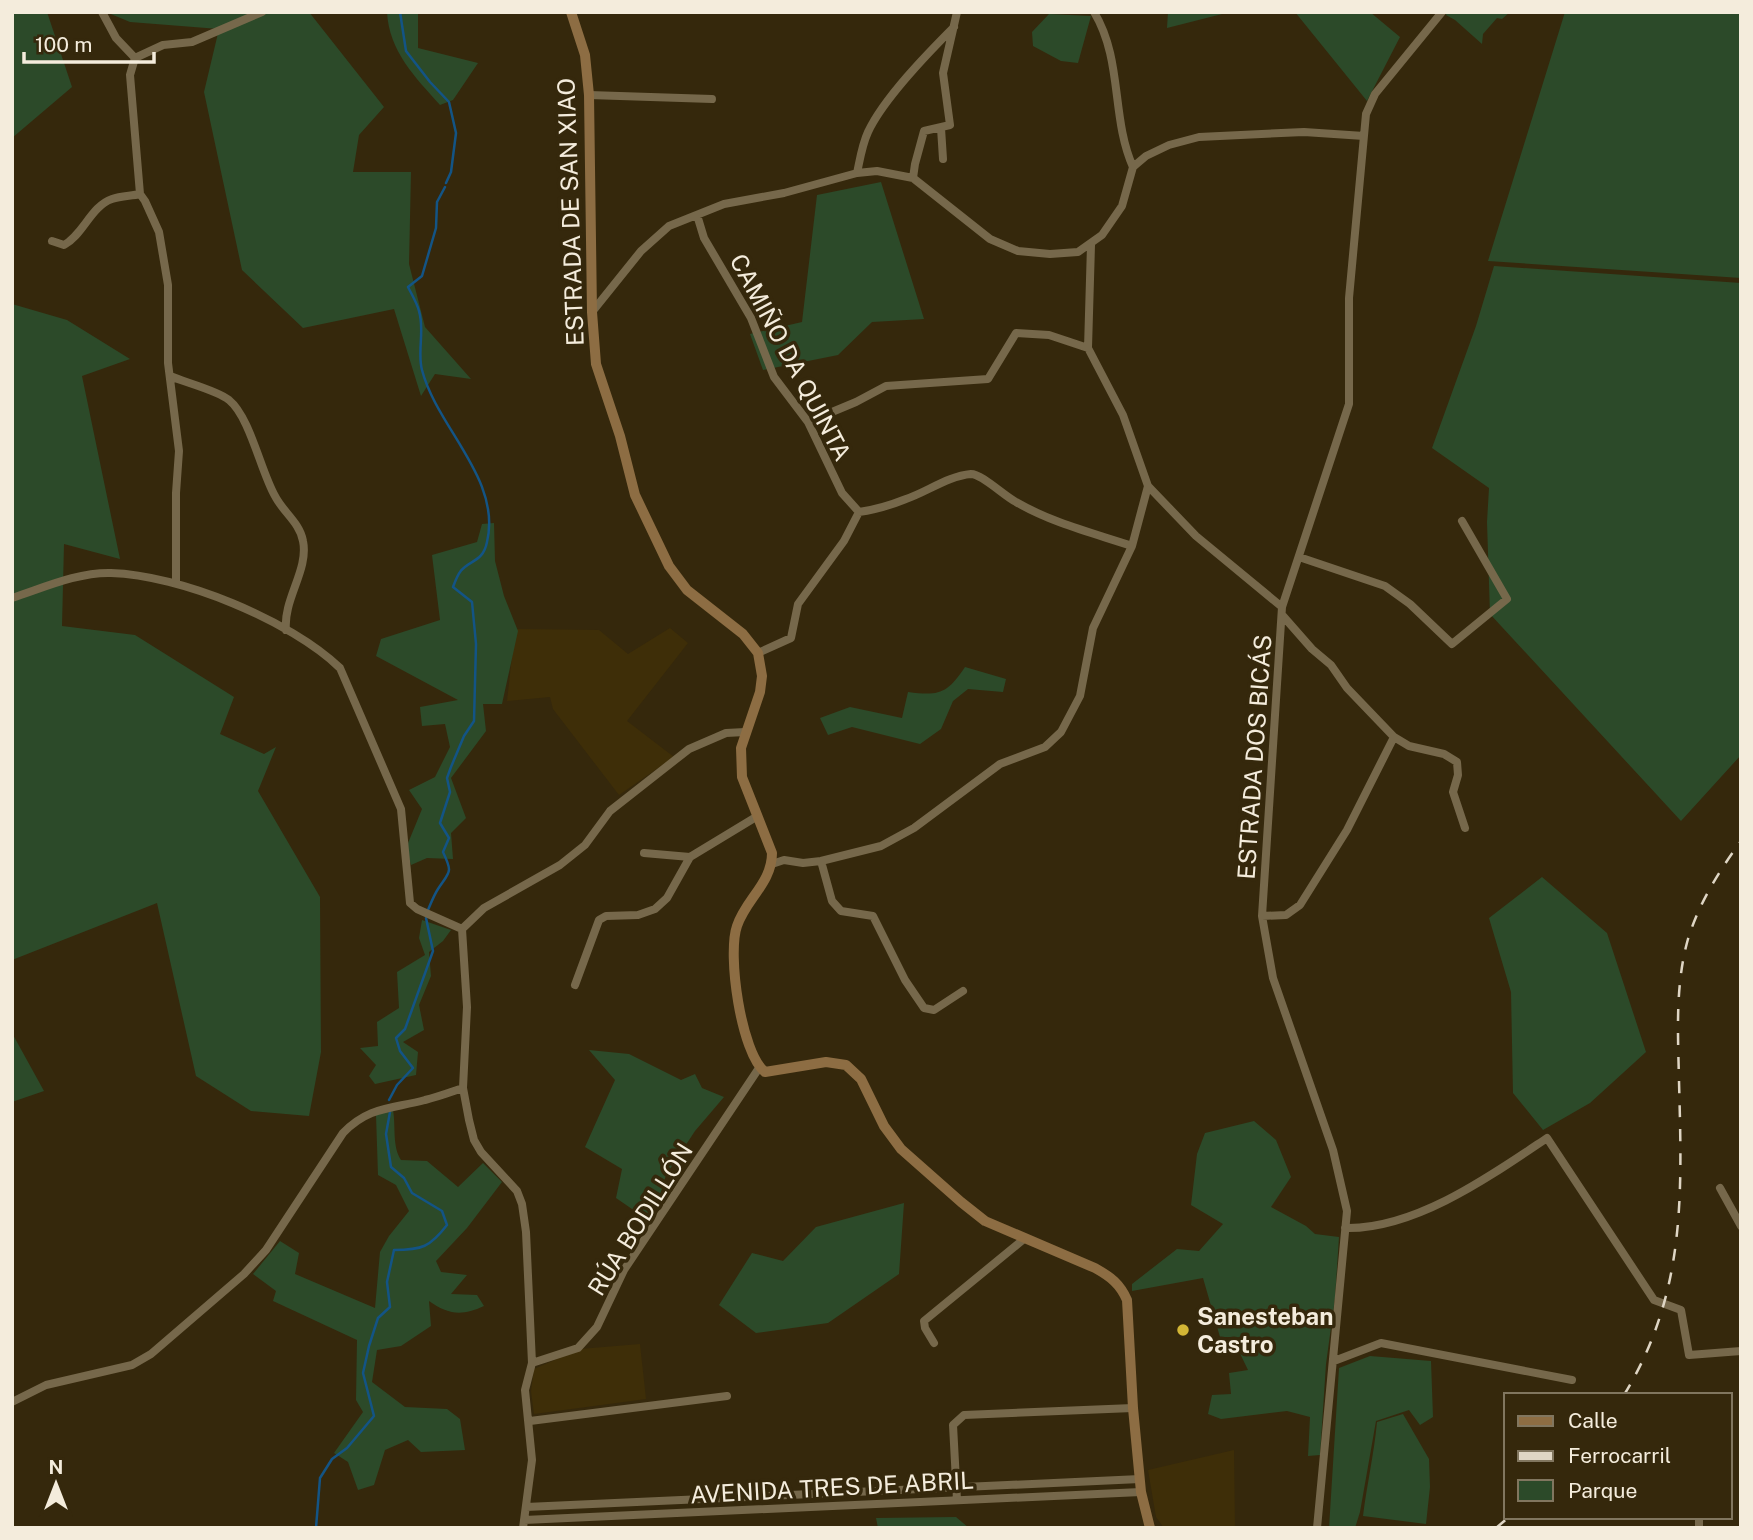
<svg xmlns="http://www.w3.org/2000/svg" width="1753" height="1540" viewBox="0 0 1753 1540" font-family="'Public Sans',sans-serif">
  <rect width="100%" height="100%" fill="#35280c"/>
  <path fill="#3e2e08" d="M670,628L688,643L627,721L674,757L619,795L553,709L550,697L507,701L515,629L599,630L628,654Z
    M640,1344L646,1399L534,1414L531,1391L534,1369L580,1349Z
    M1234,1450L1235,1528H1164L1156,1517L1148,1470Z"/>
  <path fill="#2c4a29" d="M12,12H47L72,87L12,138Z
    M106,12H309L384,107L359,135L353,172H411L409,264L425,327L471,379L435,374L421,396L394,309L303,328L242,270L204,92L219,29L130,22Z
    M387,12H418V48L478,63L453,100L440,105C415,77 389,51 387,12Z
    M1168,12H1230L1167,28Z
    M1295,12H1370L1400,37L1367,101Z
    M1447,12H1510L1502,19L1497,18L1483,34L1482,44L1455,20L1446,15Z
    M1565,12H1741V278L1488,261Z
    M1049,14L1091,16L1078,63L1061,61L1033,46L1032,32Z
    M881,182L924,319L872,322L838,355L763,370L750,334L802,322L817,195Z
    M1494,266L1741,283V755L1681,821L1490,614L1487,522L1489,488L1432,448L1476,326Z
    M12,304L67,320L130,359L82,376L120,559L64,544L62,626L135,635L234,697L220,734L264,754L276,747L258,791L320,897L321,1052L309,1116L251,1111L196,1076L157,903L12,960Z
    M494,523L495,561L504,596L518,631L502,704H483L486,731L451,778L466,818L451,833L453,859L427,858L411,865L406,848L422,809L409,790L435,777L450,747L445,724L422,726L420,707L458,700L376,656L381,639L440,620L432,555L477,542L482,524Z
    M965,667L1006,679L1003,692L968,689L953,701L941,729L920,744L852,727L828,735L820,718L850,707L902,718L908,692C939,696 947,694 965,667Z
    M1542,877L1607,933L1646,1052L1590,1103L1543,1130L1513,1093L1511,992L1489,918Z
    M422,920L451,930L443,941L429,952L431,976L419,1005L424,1030L403,1042L418,1052L416,1075L375,1084L369,1076L376,1065L360,1048L378,1046L377,1022L399,1008L397,972L425,955L419,938Z
    M12,1033L44,1091L12,1102Z
    M589,1050L629,1054L681,1080L695,1074L702,1088L724,1097L695,1131L666,1175L654,1216L632,1209L616,1198L622,1169L585,1147L615,1080Z
    M393,1110C396,1127 392,1146 401,1160L427,1161L458,1187L483,1163L502,1182L467,1228L436,1261L441,1272L467,1275L451,1294L477,1295L484,1306C462,1316 449,1315 429,1301L431,1326L401,1346L377,1350L372,1382L405,1407L447,1409L460,1419L465,1450L421,1452L408,1440L385,1450L374,1485L358,1490L348,1462L334,1453L363,1412L356,1400L357,1340L273,1301L276,1291L253,1274L280,1241L299,1253L295,1274L375,1308L380,1252L389,1236L409,1211L396,1185L378,1175L376,1115Z
    M1254,1121L1276,1140L1291,1177L1271,1207L1306,1226L1315,1234L1339,1237L1335,1298L1326,1364L1320,1455L1308,1456L1310,1417L1287,1411L1221,1419L1208,1414L1212,1395L1231,1394L1229,1373L1248,1370L1232,1337H1220L1203,1278L1132,1291V1284L1177,1249L1199,1251L1223,1224L1191,1205L1197,1154L1205,1133Z
    M904,1203L899,1274L828,1323L756,1333L719,1305L752,1253L783,1261L816,1227Z
    M1370,1356L1431,1361L1433,1417L1420,1425L1409,1410L1376,1421L1360,1512L1355,1528H1329L1339,1368Z
    M1403,1414L1429,1459L1430,1487L1426,1524L1363,1516C1367,1484 1374,1454 1377,1422Z
    M956,1517L969,1528H878L876,1518Z"/>
  <g fill="none" stroke-linecap="round" stroke-linejoin="round">
    <path stroke="#135485" stroke-width="2.5" d="M400,12L406,51L430,82L449,102L456,133L451,172L446,183
      M428,910C431,903 434,895 438,889C450,871 453,873 443,852L449,838L440,823L450,792L447,778L451,767L464,736L474,721L476,644L472,602L453,587C455,582 457,576 460,572C468,560 483,563 487,542C502,479 437,428 422,370C417,352 425,330 419,311C417,303 412,295 408,287L422,276L436,228L437,202L445,187
      M389,1100L397,1085L413,1068L400,1051L396,1038L405,1029L433,951L426,918
      M316,1528L320,1478L332,1459L347,1448L374,1416L363,1373L369,1346L378,1318L390,1307L387,1282L394,1250C422,1250 430,1247 447,1225L442,1211L412,1193L404,1178L391,1167L386,1134L390,1112"/>
    <path stroke="#76684b" stroke-width="8" d="M102,12L116,38L135,58
      M1094,12C1123,60 1111,118 1133,167
      M589,95L712,99
      M941,128L943,159
      M857,173C860,159 862,145 868,132C884,98 927,54 954,27
      M913,178L915,164L924,131L950,125L943,73L957,12
      M697,215L704,238L751,318L774,377L808,422L842,493L859,512
      M52,241L64,245C83,235 91,206 112,199C121,196 131,196 140,194
      M1091,245L1088,348L1123,415L1148,486L1196,536L1282,607
      M592,312L641,251L669,226L724,204L784,193L857,173L877,171L913,178L990,239L1018,251L1050,254L1078,252L1102,235L1122,206L1133,167L1146,156L1169,145L1199,137L1304,132L1364,136
      M170,376C184,382 219,391 229,400C250,417 261,472 275,496C283,512 300,523 303,541C309,570 283,599 286,630
      M808,422L856,402L886,386L988,379L1016,333L1049,335L1088,348
      M1299,557L1385,586L1410,604L1452,644L1507,599L1462,521
      M176,583V493L179,451L168,363V285L159,232L145,201L140,194L130,75L135,58L163,45L192,42L262,12
      M12,598C43,588 78,572 111,573C180,575 290,620 340,668L401,809L410,903L417,909L462,929L467,1007L463,1088L469,1120L474,1140L481,1152L517,1191L522,1204L526,1232L532,1363L525,1390L532,1460L523,1528
      M1283,616L1312,649L1331,665L1347,688L1394,737L1409,746L1444,754L1457,762L1458,775L1453,792L1465,828
      M758,653L791,638L798,604L844,541L859,512C874,510 891,505 906,499C927,492 948,476 971,474C982,474 1004,496 1016,502C1052,523 1093,533 1132,546
      M644,853L690,857
      M821,861L832,901L841,911L873,916L905,980L924,1008L934,1010L963,991
      M772,864L784,860L803,863L821,861L881,846L914,828L1000,764L1045,747L1061,732L1080,696L1093,628L1132,546L1148,486
      M1262,916L1286,915L1300,905L1347,830L1394,737
      M462,929L484,908L560,865L585,845L610,811L689,749L726,733L745,732
      M575,985L599,920L606,916L638,915L655,909L667,898L690,857L756,817
      M1720,1188L1741,1226
      M1345,1228C1415,1230 1492,1175 1547,1138L1654,1300L1681,1310L1689,1355L1741,1351
      M934,1343L925,1328L924,1321L1024,1239
      M1334,1361L1381,1343L1572,1380
      M532,1363L578,1348L597,1327L624,1270L759,1068
      M12,1402L46,1385L132,1365L151,1354L244,1274L266,1250L343,1133C369,1106 392,1109 425,1100C438,1097 451,1092 463,1088
      M530,1421L727,1396
      M957,1500L953,1425L964,1415L1133,1408
      M526,1507L1140,1479
      M524,1520L1141,1492
      M1317,1528L1347,1211L1333,1150L1273,978L1262,916L1282,607L1349,404V298L1366,114L1375,94L1442,12
      M1699,1528V1517"/>
    <path stroke="#8d6d43" stroke-width="10" d="M571,12L585,55L589,95L592,312L596,364L620,436L635,495L669,566L687,590L743,634L758,653L762,676L760,692L741,748L742,777L772,853C772,883 746,899 737,926C727,954 741,1053 765,1072L826,1062L846,1065L861,1079L884,1126L901,1149L961,1202L985,1221L1095,1268C1111,1277 1120,1284 1127,1300L1133,1408L1141,1492L1150,1528"/>
    <path stroke="#dfd6c5" stroke-width="2.5" stroke-dasharray="12 12" stroke-linecap="butt" d="M1624,1395C1686,1293 1682,1196 1679,1081C1678,1034 1675,985 1688,939C1699,903 1719,871 1741,841
      M1496,1528L1509,1517"/>
  </g>
  <circle fill="#d3b635" stroke="#35280c" stroke-width="2.5" cx="1183" cy="1330" r="7"/>
  <g text-anchor="middle" dominant-baseline="central" stroke-width="7" stroke-linejoin="round" paint-order="stroke">
    <g font-size="24" fill="#f4ecdc" stroke="#35280c">
      <text transform="translate(570 212) rotate(-92)">ESTRADA DE SAN XIAO</text>
      <text transform="translate(791 357) rotate(62)">CAMIÑO DA QUINTA</text>
      <text transform="translate(1254 757) rotate(-86)">ESTRADA DOS BICÁS</text>
      <text transform="translate(640 1219) rotate(-58)">RÚA BODILLÓN</text>
      <text transform="translate(832 1487) rotate(-3)">AVENIDA TRES DE ABRIL</text>
    </g>
    <g font-size="24" font-weight="bold" fill="#f4ecdc" stroke="#35280c" text-anchor="start">
      <text x="1197" y="1316">Sanesteban<tspan x="1197" dy="28">Castro</tspan></text>
    </g>
  </g>
  <rect width="1753" height="1540" fill="none" stroke="#f4ecdc" stroke-width="28"/>
  <rect x="1504" y="1393" width="228" height="126" fill="#35280c" stroke="#81765f" stroke-width="2"/>
  <rect x="1518" y="1416" width="35" height="10" fill="#8d6d43" stroke="#81765f" stroke-width="2"/>
  <text x="1568" y="1428" font-size="21" fill="#f4ecdc">Calle</text>
  <rect x="1518" y="1451" width="35" height="10" fill="#dfd6c5" stroke="#81765f" stroke-width="2"/>
  <text x="1568" y="1463" font-size="21" fill="#f4ecdc">Ferrocarril</text>
  <rect x="1518" y="1480" width="35" height="21" fill="#2c4a29" stroke="#81765f" stroke-width="2"/>
  <text x="1568" y="1498" font-size="21" fill="#f4ecdc">Parque</text>
  <g transform="translate(56 1484)" stroke="#35280c" stroke-width="5" paint-order="stroke">
  <path d="M0-5L12 26L0 18L-12 26Z" fill="#f4ecdc"/>
  <text y="-10" font-size="19" font-weight="bold" text-anchor="middle" fill="#f4ecdc">N</text>
  </g>
  <path d="M24 52v10h130v-10" fill="none" stroke="#f4ecdc" stroke-width="3.5"/>
  <text x="35" y="52" font-size="21" fill="#f4ecdc" stroke="#35280c" stroke-width="5" paint-order="stroke">100 m</text>
</svg>
